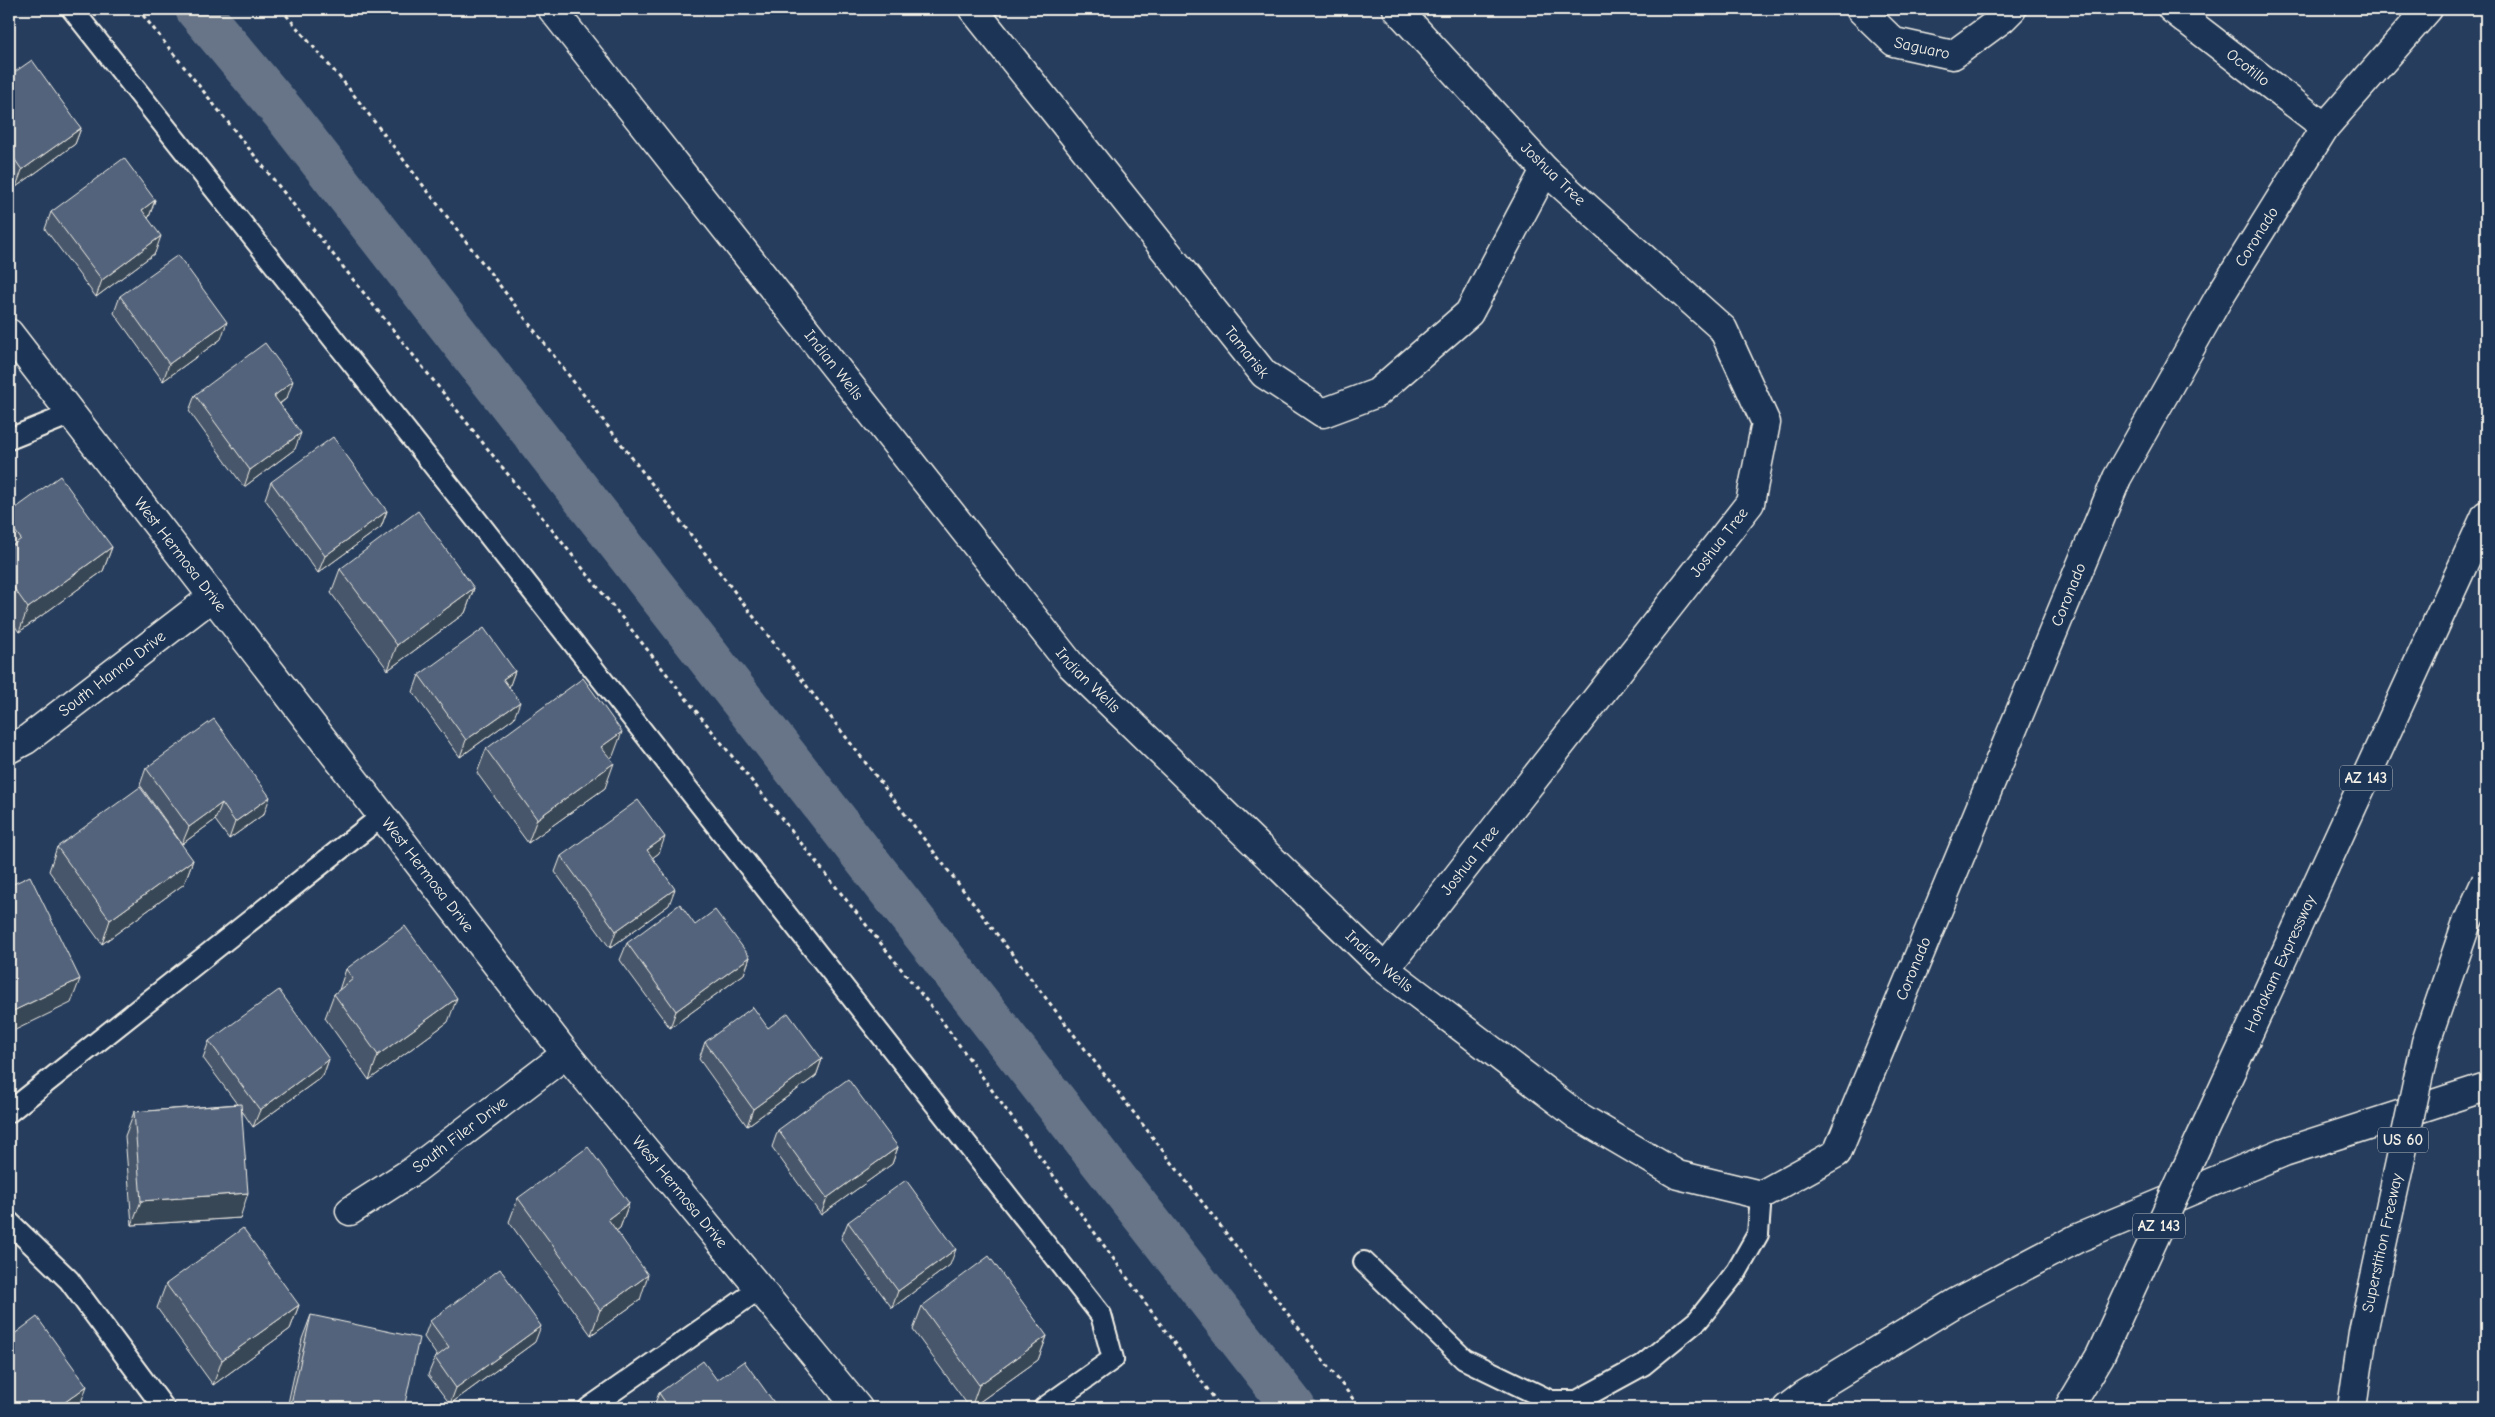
<svg xmlns="http://www.w3.org/2000/svg" width="2495" height="1417" viewBox="0 0 2495 1417" font-family="'Comic Neue',sans-serif">
  <rect width="100%" height="100%" fill="#263d5d"/>
  <filter id="ink" filterUnits="userSpaceOnUse"><feTurbulence type="fractalNoise" baseFrequency=".02" numOctaves="2"/><feDisplacementMap in="SourceGraphic" scale="10" xChannelSelector="R" yChannelSelector="G"/><feConvolveMatrix kernelMatrix="1 2 1 2 8 2 1 2 1" color-interpolation-filters="sRGB"/></filter>
  <g filter="url(#ink)">
    <g fill="none" stroke-linecap="round" stroke-linejoin="round">
      <path stroke="#677588" stroke-width="44" d="M197,9L284,113L1294,1408"/>
      <g stroke="#f4f1e8" stroke-width="24">
        <path id="lane" d="M72,9L468,509L1101,1315L1113,1359L1044,1408
          M9,439L71,414
          M9,1112L382,816
          M9,1222L69,1280L164,1408
          M1364,1262L1464,1359L1551,1401H1577L1643,1365L1698,1320L1737,1271L1758,1234L1761,1195
          M589,1408L759,1289"/>
      </g>
      <g stroke="#f4f1e8" stroke-width="31">
        <g id="street">
          <path id="s1" d="M552,9L1071,665L1385,969L1578,1116L1678,1175L1761,1195L1837,1153L2117,478L2218,299L2325,127L2428,9"/>
          <path id="s2" d="M973,9L1264,374L1323,413L1377,393L1469,313L1545,170"/>
          <path id="s3" d="M1860,9L1894,42L1953,55L2002,19L2012,9"/>
          <path id="s4" d="M2172,9L2325,127"/>
          <path id="s5" d="M9,333L566,1054L858,1408"/>
          <path id="s6" d="M9,749L26,740L212,597"/>
          <path id="s7" d="M1385,969L1750,503L1766,423L1723,329L1545,170L1397,9"/>
          <path id="s8" d="M350,1211L414,1170L566,1054"/>
        </g>
      </g>
      <g stroke="#f4f1e8" stroke-width="31">
        <g id="highway">
          <path id="s9" d="M2245,1041L2486,515"/>
          <path d="M1787,1408L1804,1395L1955,1303L2078,1238L2284,1152L2486,1087"/>
        </g>
      </g>
      <path stroke="#f4f1e8" stroke-width="3" stroke-dasharray="4 4" stroke-linecap="butt" d="M138,9L937,1014L1221,1408
        M281,9L347,86L1360,1408"/>
      <use href="#lane" stroke="#1d3557" stroke-width="20"/>
      <use href="#street" stroke="#1d3557" stroke-width="28"/>
      <use href="#highway" stroke="#1d3557" stroke-width="28"/>
      <g stroke="#f4f1e8" stroke-width="31" stroke-linecap="butt">
        <g id="highway-bridge">
          <path d="M2069,1408L2100,1356L2245,1041"/>
          <path id="s10" d="M2352,1408L2363,1332L2426,1042L2466,925L2486,881"/>
        </g>
      </g>
      <use href="#highway-bridge" stroke="#1d3557" stroke-width="28"/>
    </g>
    <path fill="#47566a" stroke="#f4f1e8" d="M9,76L81,128L75,144L16,187L9,177Z
      M155,200L149,217L148,218L155,253L96,297L45,229L51,212Z
      M120,296L221,339L163,381L114,313Z
      M195,395L287,398L280,404L295,449L244,487L189,411Z
      M271,482L387,511L381,527L318,573L265,499Z
      M9,513L112,547L103,571L19,632L9,618Z
      M340,569L474,588L465,613L388,670L331,593Z
      M515,671L509,687L514,718L460,757L413,692L419,675Z
      M486,749L613,756L610,758L605,788L528,843L477,773Z
      M146,768L264,814L229,839L215,820L182,844L140,785Z
      M57,847L193,860L184,884L102,944L49,871Z
      M659,853L652,858L669,905L610,948L555,872L561,856Z
      M627,943L750,957L744,974L670,1028L620,960Z
      M346,969L448,1022L369,1080L325,1018L334,994L339,990Z
      M768,1028L822,1059L816,1076L747,1126L699,1059L705,1042Z
      M209,1041L329,1059L323,1076L253,1127L242,1111L240,1218L132,1225L125,1136L134,1112L237,1104L203,1058Z
      M778,1130L898,1147L892,1164L821,1215L772,1147Z
      M518,1198L629,1203L620,1228L616,1231L640,1300L591,1335L509,1222Z
      M848,1222L950,1265L892,1308L841,1239Z
      M166,1284L299,1305L290,1329L213,1385L157,1308Z
      M922,1306L1047,1336L1038,1360L971,1408H970L913,1330Z
      M311,1315L404,1408H287L302,1339Z
      M430,1321L535,1342L450,1404L428,1375L435,1358L437,1356L424,1337Z
      M717,1380L778,1408H653L659,1393Z"/>
    <path fill="#394656" stroke="#f4f1e8" d="M81,128L75,144L16,187L22,170Z
      M155,200L149,217L136,227L142,210Z
      M161,236L155,253L96,297L102,280Z
      M227,322L221,339L163,381L169,364Z
      M293,381L287,398L268,412L274,396Z
      M301,433L295,449L244,487L250,470Z
      M387,511L381,527L318,573L325,556Z
      M112,547L103,571L19,632L28,608Z
      M474,588L465,613L388,670L397,645Z
      M515,671L509,688L503,679Z
      M520,702L514,718L460,757L466,740Z
      M622,732L613,756L593,771L601,747Z
      M614,763L605,788L528,843L537,819Z
      M270,797L264,814L229,839L235,822Z
      M222,803L215,820L182,844L189,827Z
      M665,837L659,853L640,867L647,850Z
      M193,860L184,884L102,944L110,920Z
      M675,889L669,905L610,948L616,931Z
      M750,957L744,974L670,1028L676,1011Z
      M80,979L71,1003L9,1033V1013Z
      M457,998L448,1022L369,1080L378,1055Z
      M329,1059L323,1076L253,1127L260,1110Z
      M822,1059L816,1076L747,1126L753,1109Z
      M898,1147L892,1164L821,1215L827,1198Z
      M248,1193L240,1218L132,1225L141,1201Z
      M629,1203L620,1228L599,1243L608,1219Z
      M956,1249L950,1265L892,1308L898,1291Z
      M648,1275L640,1300L591,1335L600,1310Z
      M299,1305L290,1329L213,1385L222,1360Z
      M541,1326L535,1342L450,1404L456,1388Z
      M1047,1336L1038,1360L971,1408L979,1385Z
      M87,1386L79,1408H57Z"/>
    <path fill="#52647b" stroke="#f4f1e8" d="M32,60L81,128L22,170L9,151V76Z
      M124,158L155,200L142,210L161,236L102,280L51,212Z
      M178,255L227,322L169,364L120,296Z
      M265,343L293,381L274,396L301,433L250,470L195,395Z
      M333,437L387,511L325,556L271,482Z
      M60,476L112,547L28,608L9,581V548L21,539L9,523V513Z
      M418,511L474,588L397,645L340,569Z
      M484,628L515,671L503,679L520,702L466,740L419,675Z
      M583,678L622,732L601,747L614,763L537,819L486,749Z
      M214,719L270,797L235,822L222,803L189,827L146,768Z
      M140,787L193,860L110,920L57,847Z
      M638,800L665,837L647,850L675,889L616,931L561,856Z
      M30,876L80,979L9,1013V886Z
      M680,904L695,925L715,910L750,957L676,1011L627,943Z
      M405,926L457,998L378,1055L334,994L353,979L346,969Z
      M279,990L329,1059L260,1110L209,1041Z
      M753,1007L768,1028L788,1013L822,1059L753,1109L705,1042Z
      M848,1079L898,1147L827,1198L778,1130Z
      M241,1104L248,1193L141,1201L134,1112Z
      M588,1147L629,1203L608,1219L648,1275L600,1310L518,1198Z
      M906,1180L956,1249L898,1291L848,1222Z
      M243,1228L299,1305L222,1360L166,1284Z
      M989,1256L1047,1336L979,1385L922,1306Z
      M500,1269L541,1326L456,1388L435,1358L449,1347L430,1321Z
      M311,1315L419,1338L404,1408H290Z
      M37,1317L87,1386L57,1408H9V1338Z
      M703,1361L717,1380L744,1361L778,1408H669L659,1393Z"/>
  </g>
  <g text-anchor="middle" dominant-baseline="central" stroke-width="4" stroke-linejoin="round" paint-order="stroke">
    <g fill="#1d3557" stroke="#b4b9bc" stroke-width="1">
      <rect x="2340" y="765.5" width="52" height="25" rx="4"/>
      <rect x="2378" y="1127.5" width="50" height="25" rx="4"/>
      <rect x="2133" y="1213.5" width="52" height="25" rx="4"/>
    </g>
    <g font-size="15" font-weight="bold" fill="#f4f1e8">
      <text x="2366" y="778">AZ 143</text>
      <text x="2403" y="1140">US 60</text>
      <text x="2159" y="1226">AZ 143</text>
    </g>
    <g font-size="16" fill="#f4f1e8" stroke="#1d3557">
      <text stroke="none"><textPath href="#s3" startOffset="76">Saguaro</textPath></text>
      <text stroke="none"><textPath href="#s4" startOffset="96">Ocotillo</textPath></text>
      <text transform="translate(1553 174) rotate(44)">Joshua Tree</text>
      <text stroke="none"><textPath href="#s1" startOffset="2814">Coronado</textPath></text>
      <text stroke="none"><textPath href="#s2" startOffset="439">Tamarisk</textPath></text>
      <text stroke="none"><textPath href="#s1" startOffset="454">Indian Wells</textPath></text>
      <text stroke="none"><textPath href="#s7" startOffset="542">Joshua Tree</textPath></text>
      <text stroke="none"><textPath href="#s5" startOffset="280">West Hermosa Drive</textPath></text>
      <text stroke="none"><textPath href="#s1" startOffset="2409">Coronado</textPath></text>
      <text stroke="none"><textPath href="#s6" startOffset="128">South Hanna Drive</textPath></text>
      <text stroke="none"><textPath href="#s1" startOffset="859">Indian Wells</textPath></text>
      <text stroke="none"><textPath href="#s7" startOffset="138">Joshua Tree</textPath></text>
      <text stroke="none"><textPath href="#s5" startOffset="685">West Hermosa Drive</textPath></text>
      <text stroke="none"><textPath href="#s1" startOffset="1264">Indian Wells</textPath></text>
      <text stroke="none"><textPath href="#s9" startOffset="85">Hohokam Expressway</textPath></text>
      <text stroke="none"><textPath href="#s1" startOffset="2004">Coronado</textPath></text>
      <text stroke="none"><textPath href="#s8" startOffset="134">South Filer Drive</textPath></text>
      <text stroke="none"><textPath href="#s5" startOffset="1090">West Hermosa Drive</textPath></text>
      <text stroke="none"><textPath href="#s10" startOffset="168">Superstition Freeway</textPath></text>
    </g>
  </g>
  <rect width="2495" height="1417" fill="none" stroke="#1d3557" stroke-width="30"/>
  <rect x="15" y="15" width="2465" height="1387" fill="none" stroke="#f4f1e8" stroke-width="2" filter="url(#ink)"/>
</svg>
